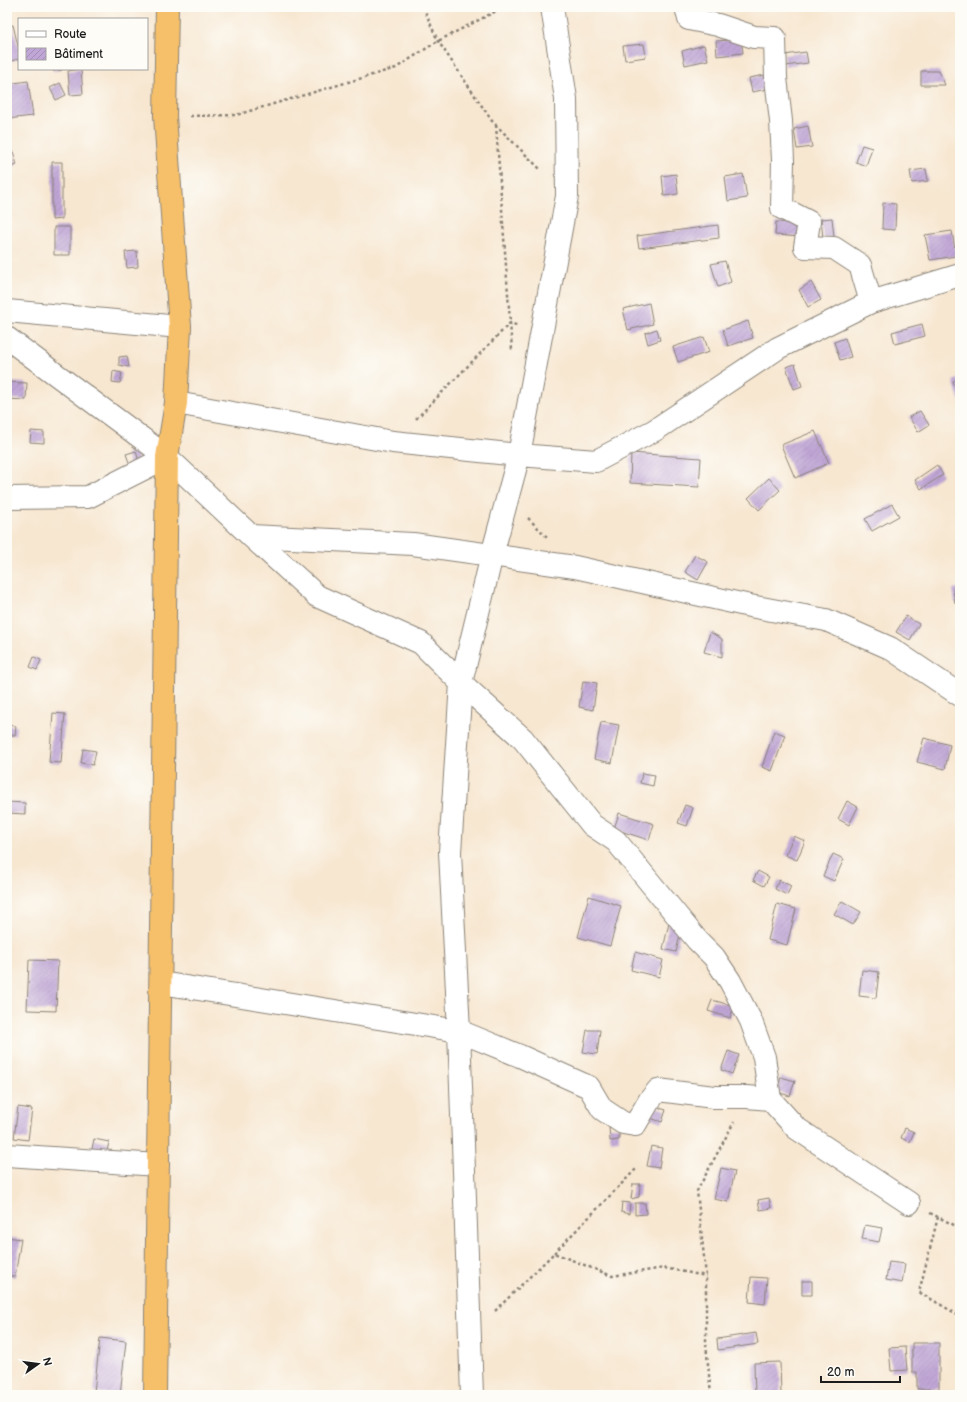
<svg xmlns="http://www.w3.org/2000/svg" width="967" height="1402" viewBox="0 0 967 1402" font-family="'Balsamiq Sans',sans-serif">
  <defs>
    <pattern id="building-hatch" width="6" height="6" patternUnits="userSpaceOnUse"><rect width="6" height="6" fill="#c0a6d6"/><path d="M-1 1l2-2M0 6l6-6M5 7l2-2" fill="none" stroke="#a48eb7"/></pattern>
  </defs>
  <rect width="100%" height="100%" fill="#fdfcf7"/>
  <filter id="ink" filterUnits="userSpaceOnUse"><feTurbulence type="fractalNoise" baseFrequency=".025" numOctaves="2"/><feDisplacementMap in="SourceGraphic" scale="8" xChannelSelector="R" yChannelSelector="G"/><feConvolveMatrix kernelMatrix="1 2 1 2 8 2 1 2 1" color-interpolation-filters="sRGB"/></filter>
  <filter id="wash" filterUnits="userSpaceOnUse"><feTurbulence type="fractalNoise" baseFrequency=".012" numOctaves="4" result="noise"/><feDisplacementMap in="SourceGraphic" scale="16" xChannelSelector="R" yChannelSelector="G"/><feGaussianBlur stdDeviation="0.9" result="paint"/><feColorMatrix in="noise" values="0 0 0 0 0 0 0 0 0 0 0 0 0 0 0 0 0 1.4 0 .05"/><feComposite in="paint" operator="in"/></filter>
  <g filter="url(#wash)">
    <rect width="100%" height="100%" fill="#f7e7d1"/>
    <g id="blocks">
      <path fill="url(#building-hatch)" d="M13,25L19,50V59L7,62V26Z
        M741,39L743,53L717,56L716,41Z
        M644,44L646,57L625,60L623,46Z
        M704,45L708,60L685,65L682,51Z
        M806,52L808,63L785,66L784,55Z
        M53,69H62V70L53,71Z
        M81,69L83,94L70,95L68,71Z
        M921,71H939L945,85H921Z
        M765,75L768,89L752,92L749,78Z
        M28,81L33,116L7,119V84Z
        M60,83L66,95L56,100L50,88Z
        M808,126L812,147L797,149L794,129Z
        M862,145L872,148L866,166L856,162Z
        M13,151L17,165L7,168V153Z
        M52,162H62V219L52,220Z
        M926,169L928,181L912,183L910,171Z
        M676,174L678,194L664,196L662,176Z
        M743,174L747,198L728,201L725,177Z
        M883,203L896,204L895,230L882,229Z
        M832,218L834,237L823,238L821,219Z
        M776,222L802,223L801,237L775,235Z
        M718,225L719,238L639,248L637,236Z
        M54,227H70V255H54Z
        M952,231L956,256L930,260L925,235Z
        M137,251L138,267L127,268L125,252Z
        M725,261L731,282L718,287L711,264Z
        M811,282L821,300L808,307L799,290Z
        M649,303L653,324L628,330L623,309Z
        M748,321L753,338L728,346L723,330Z
        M922,324L925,336L895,344L892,332Z
        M657,329L660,340L648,344L645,333Z
        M704,337L709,352L678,362L673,347Z
        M845,338L851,357L840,360L834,342Z
        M127,356L129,367L119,365V357Z
        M795,364L802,386L794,389L786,367Z
        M113,371L122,373L120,383L112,382Z
        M960,378V402L953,381Z
        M7,382L27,383L26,400L7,399Z
        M920,411L929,425L918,432L909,417Z
        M31,431L44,432V443L30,442Z
        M815,431L829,463L795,478L781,445Z
        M136,451L139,462L130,465L126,454Z
        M631,453L701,458L699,487L630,483Z
        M937,465L943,475L921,489L915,480Z
        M769,478L780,490L759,510L748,498Z
        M892,504L899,516L872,531L865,519Z
        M695,555L708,562L698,580L685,572Z
        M960,588V602L955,603L953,589Z
        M906,616L919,624L910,640L896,632Z
        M710,632L722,639V657L704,652Z
        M34,657L41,660L37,670L30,667Z
        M583,681L597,683L593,710L579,707Z
        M53,713L65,714L61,763L49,762Z
        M601,722L619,725L612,763L594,759Z
        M959,724H960V737H957Z
        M7,725L16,726L15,735H7Z
        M774,731L785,735L772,771L762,767Z
        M924,738L950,745L945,769L917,762Z
        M83,749L96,751L93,765L81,763Z
        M642,773L655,775L653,786L640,783Z
        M847,801L858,807L849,825L838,819Z
        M7,802L25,803V814L7,813Z
        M685,805L693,808L687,826L678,823Z
        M619,813L654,824L649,840L614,829Z
        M794,836L805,841L797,860L785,855Z
        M833,854L844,859L834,881L823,876Z
        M758,871L769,877L764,886L753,880Z
        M779,880L791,886L787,895L775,889Z
        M589,896L621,906L610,946L578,937Z
        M842,901L861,912L853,925L834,914Z
        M777,904L796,909L787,945L768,940Z
        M669,923L682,926L676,952L663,949Z
        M635,952L663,960L659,977L631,970Z
        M29,960L58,961L56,1011L27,1010Z
        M862,970L879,972L876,998L859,996Z
        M712,1000L734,1006L730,1018L708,1011Z
        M587,1030H600L597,1054L583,1052Z
        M728,1051L739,1055L732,1074L721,1070Z
        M781,1077L795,1081L790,1096L777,1092Z
        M653,1106L666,1110L662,1122L650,1118Z
        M18,1107L32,1109L28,1140L14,1138Z
        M609,1127H619V1140L610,1141Z
        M905,1128L914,1132L910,1142L901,1138Z
        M94,1139L109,1142L106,1156L91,1154Z
        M651,1146L662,1148L659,1168L647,1166Z
        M721,1168L735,1171L728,1202L714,1199Z
        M633,1184H640L639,1197L631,1199Z
        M769,1198L771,1208L760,1210L758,1200Z
        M622,1202L630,1203L629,1214L621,1212Z
        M635,1203H645L646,1214L635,1215Z
        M865,1225L882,1228L879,1242L862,1239Z
        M7,1237L21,1239L15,1277L7,1275Z
        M889,1262L905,1264L902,1283L886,1280Z
        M751,1277L767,1278L765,1304L749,1302Z
        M802,1281H812V1295H802Z
        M756,1333L758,1344L718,1350L717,1339Z
        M100,1338L126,1341L120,1395L94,1392Z
        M912,1343H939V1389H917V1372H912Z
        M905,1347L907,1370L891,1371L889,1348Z
        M780,1362L781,1395H755L754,1363Z"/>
    </g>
  </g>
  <g filter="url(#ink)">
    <use href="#blocks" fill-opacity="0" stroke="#8a8276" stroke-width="1"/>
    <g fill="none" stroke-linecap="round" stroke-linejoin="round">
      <g stroke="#8a8276" stroke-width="24">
        <path id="street" d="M686,7L689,19L718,25L754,37L775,38L776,78L781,121L783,160L782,208L809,222L805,247L834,248L860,265L871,302
          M7,311L180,327
          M7,338L167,457L251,536L413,544L575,567L750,606L826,620L890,648L960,695
          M176,403L393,442L519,455L596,461L655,430L778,348L871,302L960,275
          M7,498L88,497L167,457
          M251,536L317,596L421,643L461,683L523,739L592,825L616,841L697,940L714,957L730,981L751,1021L764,1057L770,1099
          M161,983L459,1031L520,1056L589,1087L602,1109L623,1123L635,1125L649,1101L658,1090L714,1097H747L770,1099L796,1128L909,1203
          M7,1155L158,1165
          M472,1395L459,1031L450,852L461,683L492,555L519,455L567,196L566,99L552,7"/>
      </g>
      <g stroke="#8a8276" stroke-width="24">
        <path id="highway" d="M155,1395L167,457L176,403L180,327L165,116L167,7"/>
      </g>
      <path stroke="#8a8276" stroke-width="2.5" stroke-dasharray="3 3" stroke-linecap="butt" d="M423,7L438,41L492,121L541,170
        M190,116L236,115L396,68L438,41L504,7
        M496,125L512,350
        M416,419L510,323L519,326
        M528,518L547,537
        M930,1213L960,1228
        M938,1217L919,1292L960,1316
        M554,1253L637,1168
        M495,1311L554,1253L612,1276L664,1268L706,1276
        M711,1395L706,1344V1276L697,1191L734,1122"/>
      <use href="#street" stroke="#fff" stroke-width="22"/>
      <use href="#highway" stroke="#f6c06b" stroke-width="22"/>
    </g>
  </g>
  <rect width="967" height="1402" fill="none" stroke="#fdfcf7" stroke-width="24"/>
  <rect x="18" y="18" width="130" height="52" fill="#fdfcf7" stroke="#a3a29f"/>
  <rect x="26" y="31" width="20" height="6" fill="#ffffff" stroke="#a3a29f"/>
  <text x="54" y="38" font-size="12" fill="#1c1c1c">Route</text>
  <rect x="26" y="48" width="20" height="12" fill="url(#building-hatch)" stroke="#a3a29f"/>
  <text x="54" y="58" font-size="12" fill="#1c1c1c">Bâtiment</text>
  <g transform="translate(38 1364) rotate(76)" stroke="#fdfcf7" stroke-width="3" paint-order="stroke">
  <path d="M0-3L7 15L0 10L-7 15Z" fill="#1c1c1c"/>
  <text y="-6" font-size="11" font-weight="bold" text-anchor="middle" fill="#1c1c1c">N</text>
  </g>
  <path d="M821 1376v6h79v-6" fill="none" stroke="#1c1c1c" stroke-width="2"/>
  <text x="827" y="1376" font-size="12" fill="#1c1c1c" stroke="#fdfcf7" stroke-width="3" paint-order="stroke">20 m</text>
</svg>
